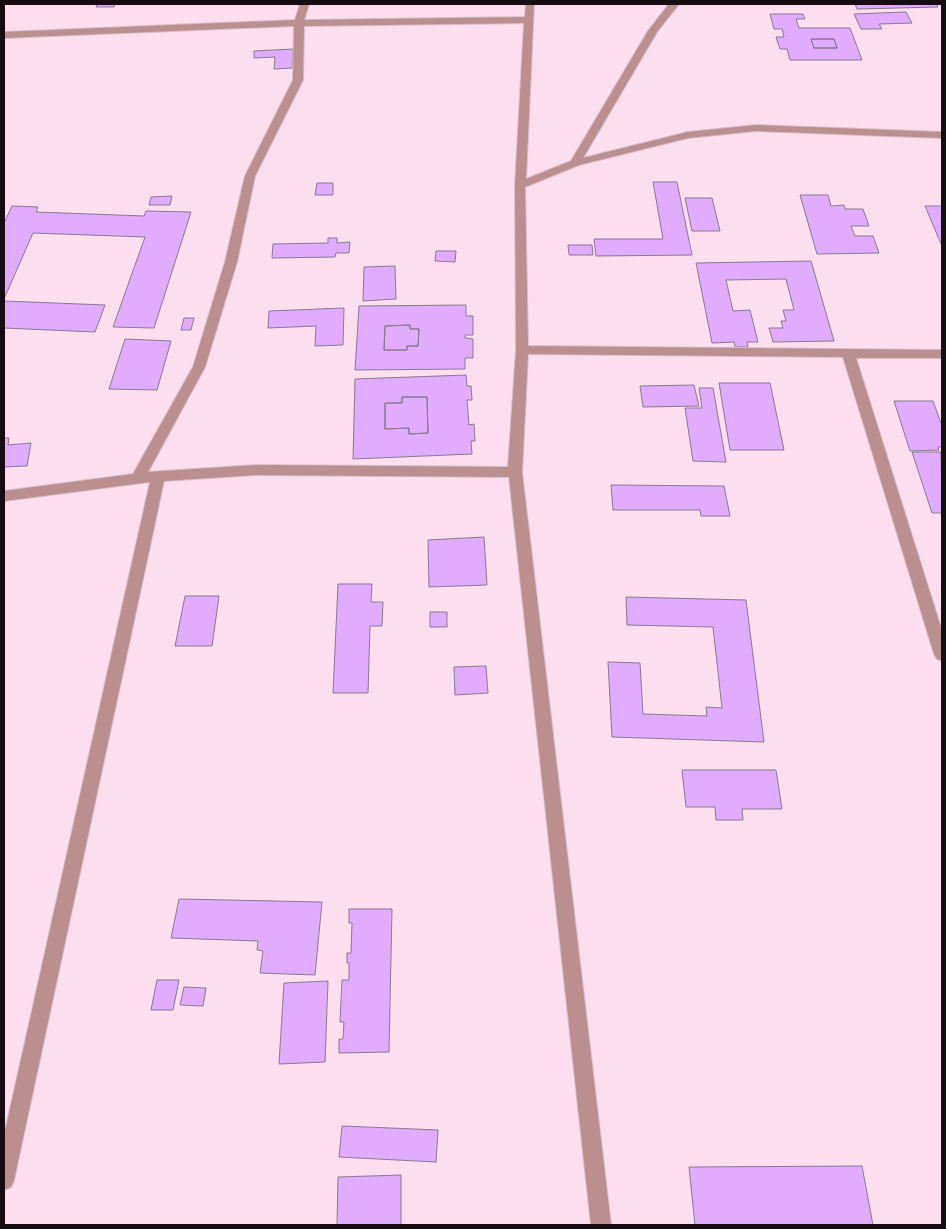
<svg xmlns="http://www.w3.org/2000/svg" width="946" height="1229" viewBox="0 0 946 1229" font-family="Arial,sans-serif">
  <rect width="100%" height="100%" fill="#fddeee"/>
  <path fill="#e1acfd" stroke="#897991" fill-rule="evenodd" d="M97,4H137H115L114,7H96Z
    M855,4H936L938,7L857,9Z
    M906,12L912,23L879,24L882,29H861L854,14Z
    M770,14H803L805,19H796L799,28H850L862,60H790L787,49H780L776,37H784L782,29H774ZM811,39H834L837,48H814Z
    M811,39H834L837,48H814Z
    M293,49L292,68L274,69L275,57L254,58V51Z
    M653,182H677L692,255L596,256L594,239H663Z
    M317,183H333V195H315Z
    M800,195H828L831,206L844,205L845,209H863L869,226H851L855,236H873L879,253L817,254Z
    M172,196L170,205H149L151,197Z
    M685,198H712L720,231H692Z
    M12,206L38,207L36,212L144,216L146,211L191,212L154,328L113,327L145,237L33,233L4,299V223Z
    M925,206H942V246Z
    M328,238H337V243L350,242L349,253H336L335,257L272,258L273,244L328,243Z
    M568,245H592L593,255H569Z
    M436,251H456L455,262L435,261Z
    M811,261L834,341L773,342L769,328H783L781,321H786L783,310H794L786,279L726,280L733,311L750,310L758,342H747L748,347H735L734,342L712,343L696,263Z
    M395,266L396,299L363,301L364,267Z
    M4,301L105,305L95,332L4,328Z
    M466,305V316H473V335H465V338L473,339V358H465V369L355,370L359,306ZM410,325V329H419L418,346H407V350H384L385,326Z
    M344,308L343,345L315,346L316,326L268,328L269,311Z
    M184,318H194L191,330H181Z
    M410,325V329H419L418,346H407V350H384L385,326Z
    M125,339L171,341L157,390L109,389Z
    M466,375L467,386H471L472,400H467L469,425L474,424L475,441H471L472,454L353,459L355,379ZM402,397H427L428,433L409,434V428L385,429V403H402Z
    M719,383H770L784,450H730Z
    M694,385L699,406L643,407L640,386Z
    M699,388H713L726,462L693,461L685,408H702Z
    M402,397H427L428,433L409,434V428L385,429V403H402Z
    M894,401H933L942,426V447H938L939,450L910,451Z
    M4,438H9L8,445L31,443L27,466L4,467Z
    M912,452H941L942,513H932Z
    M611,485L724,486L730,516H701L700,510H613Z
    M484,537L487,585L429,587L428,540Z
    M338,584H372L371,602H383L382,626H370L368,693H333Z
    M185,596H219L212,646H175Z
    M626,597L746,600L764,742L612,737L608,662L640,663L643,714L707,716L706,707L722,708L713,627L627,625Z
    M430,612H447V627H430Z
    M486,666L488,693L455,695L454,667Z
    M682,770H776L782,809H742L743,820H716L715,807H686Z
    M179,899L322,902L315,975L260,973L263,951L257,950L258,941L171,938Z
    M349,909H392L389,1052L339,1053V1039H343L344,1022H340L342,980H349V963H347V953H351L352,923H349Z
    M157,980H179L173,1010H151Z
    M328,981L325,1062L279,1064L284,983Z
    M184,987L206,988L203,1006L180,1005Z
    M342,1126L438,1130L436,1162L339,1157Z
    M862,1166L873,1225H695L689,1167Z
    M401,1175V1225H337L338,1177Z"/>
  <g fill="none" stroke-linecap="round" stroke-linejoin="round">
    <g stroke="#d8bccb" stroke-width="2">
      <path id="minor" d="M300,4H309L304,20L525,17L526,4H534L526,179L571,161L648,31L669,4H679L657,32L583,158L688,132L756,125L942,132V138L756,131L688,138L579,165L525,187L528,346L942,350V358H856L942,631V661L937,659L934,654L843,357L528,354L522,472L611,1225H591L509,477L257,475L164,481L14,1180L11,1187L4,1190V1136L150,482L4,501V491L133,474L193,367L225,262L245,176L293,80L294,26L4,38V32L295,20ZM524,23L515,185L516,350L508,467L257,465L148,472L205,367L237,262L255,176L303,80L304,26Z"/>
    </g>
    <use href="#minor" fill="#bb8e8f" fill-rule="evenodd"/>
  </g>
  <rect width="946" height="1229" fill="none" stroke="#160c12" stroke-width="10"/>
</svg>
